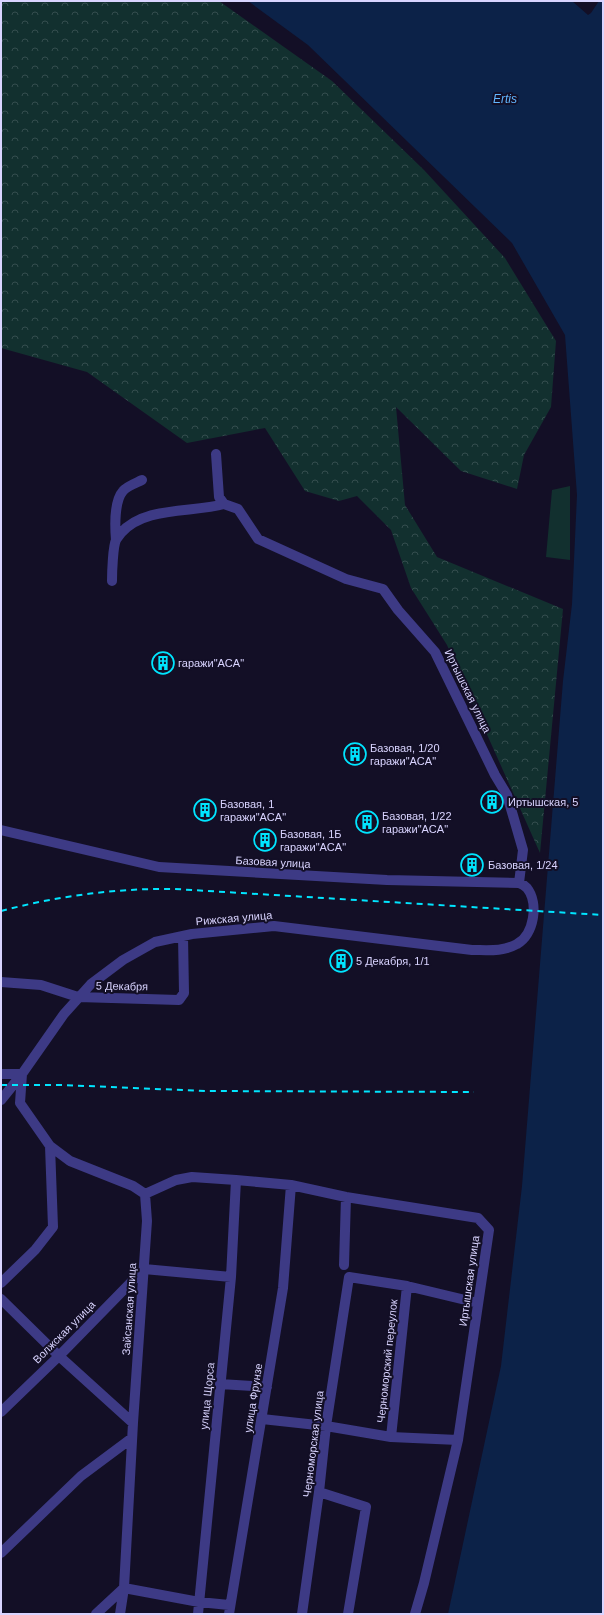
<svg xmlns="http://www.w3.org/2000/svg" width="604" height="1615" viewBox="0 0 604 1615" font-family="Helvetica,sans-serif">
  <defs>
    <pattern id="forest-crowns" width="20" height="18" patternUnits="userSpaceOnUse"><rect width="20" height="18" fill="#12302f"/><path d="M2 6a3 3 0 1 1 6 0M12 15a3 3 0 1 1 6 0" fill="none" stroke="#344d4e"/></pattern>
  </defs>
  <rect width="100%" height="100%" fill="#130f26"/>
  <path fill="url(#forest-crowns)" d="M1,1H219L332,81L424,170L505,258L556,341L551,407L524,455L517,489L461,471L396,407L405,505L437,557L563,609L540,853L447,645L411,588L391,530L357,496L339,501L305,491L265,428L187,443L87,372L1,348Z"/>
  <path fill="#12302f" d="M570,486V560L546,557L552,490Z"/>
  <path fill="#0c2248" d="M248,1H572L588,15L591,13L599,1H603V1614H448L501,1366L522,1186L563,681L572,604L577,495L565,335L512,243L308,45Z"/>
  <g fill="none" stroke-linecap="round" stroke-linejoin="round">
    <path stroke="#3d3a85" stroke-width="10" d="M216,454L219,497L224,504L238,509L258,539L346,579L383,589L398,610L435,652L495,775L507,795L523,850L519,883
      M116,540C115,528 114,501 123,491C127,486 136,483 142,480
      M112,581C112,572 113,546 116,540C117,538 120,535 121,533C144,506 192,513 224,504
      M1,830L159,867L387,880L519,883C522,884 525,886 527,888C539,903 534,935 517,944C503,952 487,950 472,950L274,926L192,934L155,942L123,960L91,984L64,1014L22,1074L1,1100
      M1,982L41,985L78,997L179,1000L184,993L183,936
      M1,1074H22L20,1103L50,1146L70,1161L133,1186L145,1194L147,1221L133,1423L124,1588L120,1614
      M145,1194L176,1180L192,1177L236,1180L291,1185L346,1197L478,1218L489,1230L458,1440L424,1583L415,1614
      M344,1265L346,1197
      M1,1283L35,1250L53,1227L50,1146
      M1,1299L59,1356L133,1423
      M220,1384L267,1387
      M1,1412L59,1356L144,1269L231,1277
      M262,1419L326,1426L391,1437L458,1440
      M391,1437L407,1286
      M319,1492L366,1507L348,1614
      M1,1553L81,1476L132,1438
      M96,1614L124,1588L199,1602L229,1605
      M198,1614L231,1277L236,1180
      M229,1614L283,1288L291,1185
      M302,1614L319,1492L326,1426L349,1277L407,1286L478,1303"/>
    <path stroke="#00e5ff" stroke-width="2" stroke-dasharray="6 5" stroke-linecap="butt" d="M1,911C58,896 116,888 175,889L603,915
      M1,1085H63L205,1091L474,1092"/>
  </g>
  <defs>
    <g id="building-ring" transform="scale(1.15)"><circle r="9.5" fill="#130f26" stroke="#00e5ff" stroke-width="1.5"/><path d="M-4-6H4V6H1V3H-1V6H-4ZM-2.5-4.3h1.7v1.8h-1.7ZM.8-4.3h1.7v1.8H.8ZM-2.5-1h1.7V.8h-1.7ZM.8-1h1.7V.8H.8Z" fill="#00e5ff"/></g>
  </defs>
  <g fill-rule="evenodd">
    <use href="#building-ring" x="163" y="663"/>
    <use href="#building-ring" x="355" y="754"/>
    <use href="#building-ring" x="492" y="802"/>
    <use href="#building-ring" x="205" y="810"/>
    <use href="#building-ring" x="367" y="822"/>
    <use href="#building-ring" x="265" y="840"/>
    <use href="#building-ring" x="472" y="865"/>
    <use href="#building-ring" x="341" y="961"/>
  </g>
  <g text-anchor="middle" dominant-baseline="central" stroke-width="4" stroke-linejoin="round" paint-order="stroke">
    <g font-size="11" fill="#d9d4ff" stroke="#130f26" text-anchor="start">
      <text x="178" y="663">гаражи"ACА"</text>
      <text x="370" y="748">Базовая, 1/20<tspan x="370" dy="13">гаражи"ACА"</tspan></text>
      <text x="508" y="802">Иртышская, 5</text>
      <text x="220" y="804">Базовая, 1<tspan x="220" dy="13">гаражи"ACА"</tspan></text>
      <text x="382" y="816">Базовая, 1/22<tspan x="382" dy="13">гаражи"ACА"</tspan></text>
      <text x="280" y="834">Базовая, 1Б<tspan x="280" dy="13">гаражи"ACА"</tspan></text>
      <text x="488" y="865">Базовая, 1/24</text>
      <text x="356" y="961">5 Декабря, 1/1</text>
    </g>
    <g font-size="11" fill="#d9d4ff" stroke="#130f26">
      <text transform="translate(468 691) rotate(64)">Иртышская улица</text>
      <text transform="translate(273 862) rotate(3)">Базовая улица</text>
      <text transform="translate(234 918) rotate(-5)">Рижская улица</text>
      <text transform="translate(122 986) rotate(1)">5 Декабря</text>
      <text transform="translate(469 1281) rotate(-82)">Иртышская улица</text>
      <text transform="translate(129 1309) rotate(-86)">Зайсанская улица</text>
      <text transform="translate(64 1332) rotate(-45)">Волжская улица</text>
      <text transform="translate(387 1361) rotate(-84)">Черноморский переулок</text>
      <text transform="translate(207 1396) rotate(-84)">улица Щорса</text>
      <text transform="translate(253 1398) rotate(-81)">улица Фрунзе</text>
      <text transform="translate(313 1444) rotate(-83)">Черноморская улица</text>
    </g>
    <g font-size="12" font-style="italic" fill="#62b6ff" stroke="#130f26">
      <text x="505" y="99">Ertis</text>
    </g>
  </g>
  <rect width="604" height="1615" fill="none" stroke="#d9d4ff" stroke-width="4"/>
</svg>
